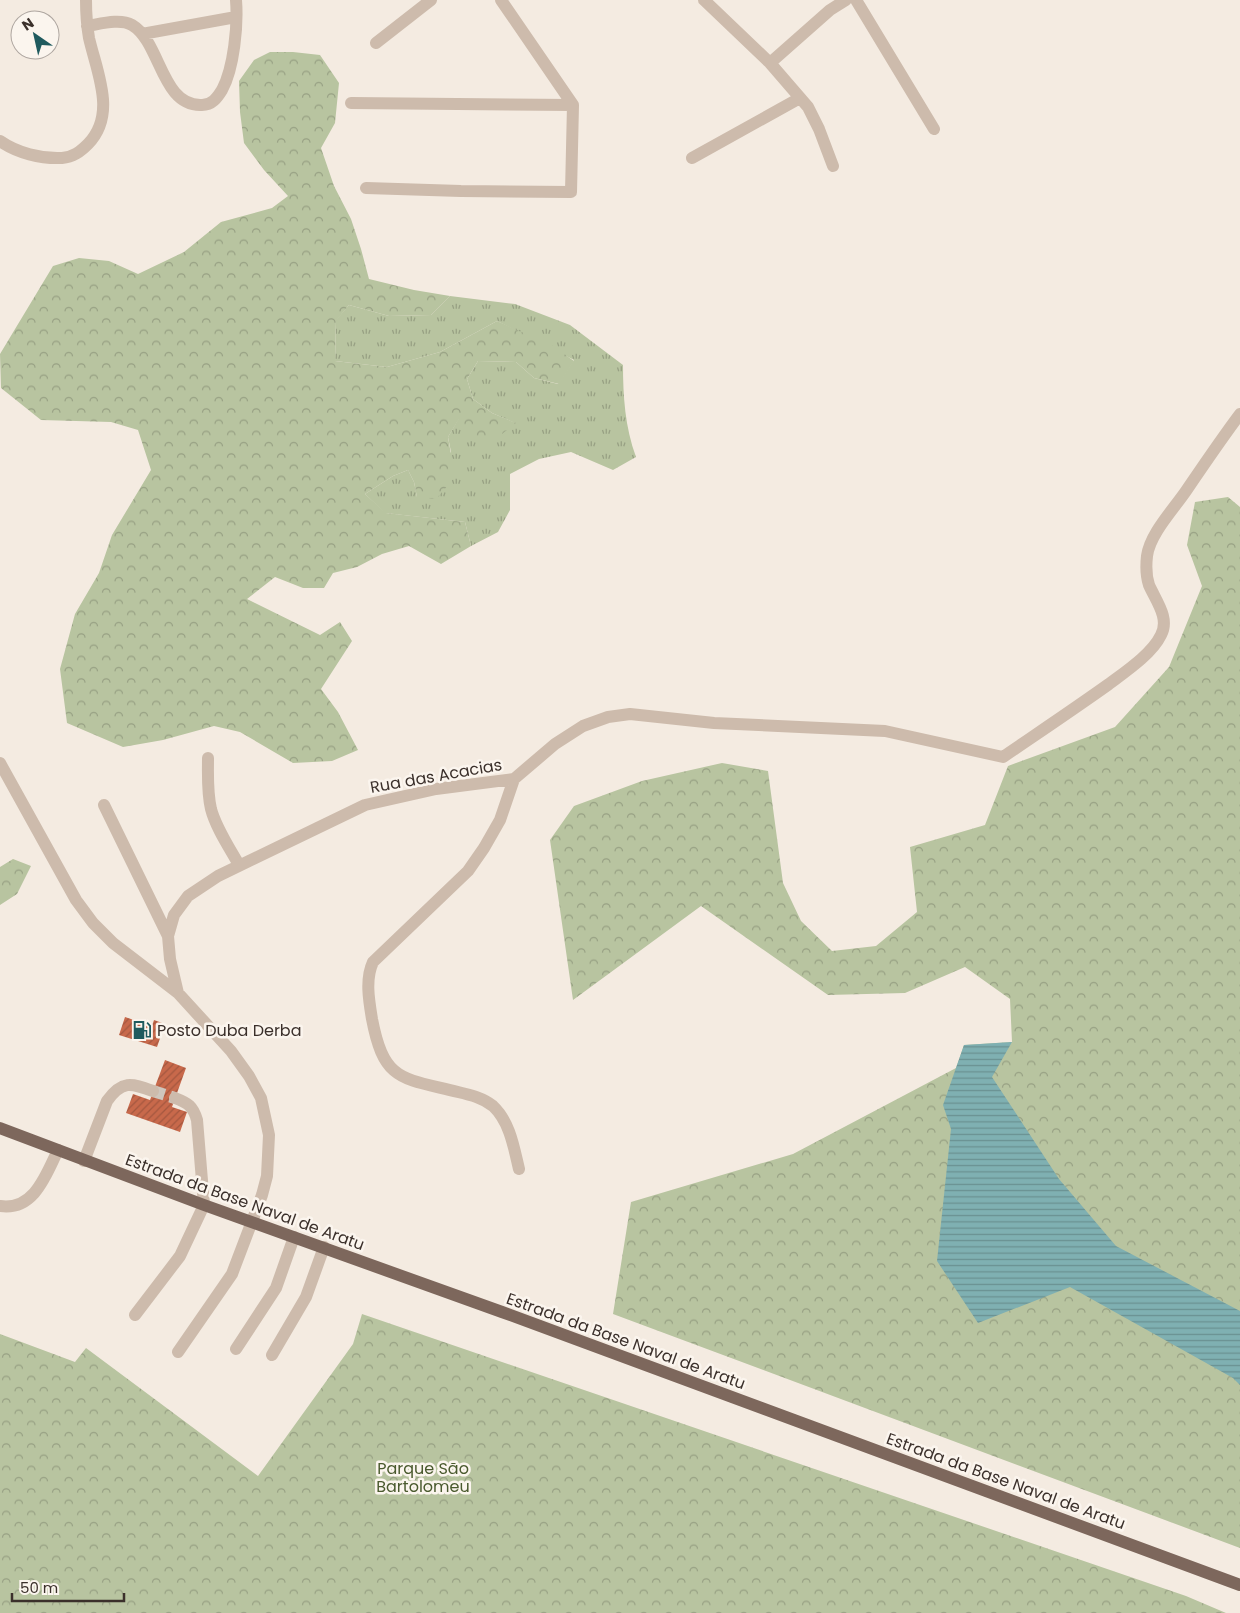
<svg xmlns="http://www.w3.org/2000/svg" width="1240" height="1613" viewBox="0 0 1240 1613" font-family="Poppins,sans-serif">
  <defs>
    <pattern id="grass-tufts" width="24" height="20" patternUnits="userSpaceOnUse" patternTransform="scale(1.25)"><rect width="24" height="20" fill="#b8c4a0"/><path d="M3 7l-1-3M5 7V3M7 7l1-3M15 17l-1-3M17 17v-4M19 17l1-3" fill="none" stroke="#97a083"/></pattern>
    <pattern id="forest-crowns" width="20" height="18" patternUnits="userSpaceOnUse" patternTransform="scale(1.25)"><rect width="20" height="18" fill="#b8c4a0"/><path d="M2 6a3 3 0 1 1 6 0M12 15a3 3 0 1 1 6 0" fill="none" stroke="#97a083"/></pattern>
    <pattern id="water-rules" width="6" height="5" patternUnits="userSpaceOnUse" patternTransform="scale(1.25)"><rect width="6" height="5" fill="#7fb0b2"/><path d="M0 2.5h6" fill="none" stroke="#699091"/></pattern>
    <pattern id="building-hatch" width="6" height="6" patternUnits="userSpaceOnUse" patternTransform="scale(1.25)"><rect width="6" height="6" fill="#c8694b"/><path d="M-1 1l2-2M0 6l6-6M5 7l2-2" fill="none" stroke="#a4573f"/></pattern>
  </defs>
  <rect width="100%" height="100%" fill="#f4ebe1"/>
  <path fill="url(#grass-tufts)" d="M450,296L515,304L570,325L623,365C623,396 625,427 636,457L613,470L571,452L539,459L510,474V510L498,532L471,546L465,522L385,513L365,494L393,476L408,470L414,482L417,497L451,452L448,437L459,418L515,423L492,413L473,399L467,379L478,361L516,362L534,378L558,384L574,360L497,321L440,352L387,367L335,361L336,320L349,305L389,316L431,315Z"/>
  <path fill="url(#forest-crowns)" d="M270,52H293L320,55L339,83L335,123L321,148L334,186L351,219L361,249L369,279L414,290L450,296L431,315L389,316L349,305L336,321L335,361L387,367L440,352L497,321L553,346L574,361L559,384L534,378L516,362L478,361L467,379L473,399L492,413L516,423L498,437H472L459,419L448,437L453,466L450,483L436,499L417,497L414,482L408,470L393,476L365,494L386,513L465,522L471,546L441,564L409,546L382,554L357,567L333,573L324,588H303L275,577L247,599L320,635L340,622L352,641L321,689L338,712L358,750L332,761L293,763L240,732L214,726L163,740L123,747L67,723L60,669L75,614L99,573L112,535L151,470L138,430L111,422L41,420L1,388L0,354L53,266L79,258L109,261L138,274L184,252L221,222L272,208L288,196L264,170L244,143L240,112L239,81L254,60Z
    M1228,497L1240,507V1548L613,1314L631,1202L793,1154L956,1068L964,1045L1012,1042L1010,999L965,967L905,993L828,995L701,906L573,1000L550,840L574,806L642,781L722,763L768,771L783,883L801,921L832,951L876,946L917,912L910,847L985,825L1008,766L1115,727L1169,667L1202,586L1187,545L1195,502Z
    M13,859L31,866L17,894L0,905V867Z
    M362,1314L1186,1596L1226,1613H0V1334L75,1362L86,1348L258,1476L353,1344Z"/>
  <path fill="url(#water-rules)" d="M1012,1042L992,1077L1059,1179L1116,1246L1240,1311V1385L1233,1378L1070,1287L978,1323L937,1261L951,1129L943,1105L964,1045Z"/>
  <path fill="url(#building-hatch)" d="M125,1017L152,1026L154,1020L165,1024L157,1047L119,1035Z
    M165,1060L186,1068L172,1107L187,1112L180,1132L126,1113L133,1094L150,1100Z"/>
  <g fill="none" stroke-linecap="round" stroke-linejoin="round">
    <path stroke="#cfc6bd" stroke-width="12" stroke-dasharray="12 6" stroke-linecap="butt" d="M153,1091L175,1098"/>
    <path stroke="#cdbbac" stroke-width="12" d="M704,0L770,63L808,107L819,129L833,166
      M856,0L934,129
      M87,26C100,24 120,18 132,25C161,42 161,107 202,105C212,105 217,98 222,90C234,68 238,25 236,0
      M142,34L236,17
      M376,43L431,0
      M770,63L830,10L846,0
      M351,103L573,105
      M0,141C17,153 41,159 62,158C73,157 80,152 88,144C117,114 97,73 89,38C87,26 86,13 86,0
      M692,158L800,98
      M366,188L461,191L571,192L573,105L501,0
      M208,758C208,775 207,792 211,809C216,828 229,847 239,865
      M0,763L76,900L93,923L113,943L178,993L231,1051L249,1076L261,1098L269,1135L267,1176L262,1195L232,1274L178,1352
      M514,779L500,820L484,848L468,871L373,962C365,979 369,1001 372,1019C384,1082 402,1078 458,1092C471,1095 483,1098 493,1106C510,1122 514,1148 519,1169
      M104,805L168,936
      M178,993L170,959L168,936L174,915L188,896L218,876L365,805L436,789L514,779L555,744L583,726L608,717L630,714L714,723L885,731L1003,757C1038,733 1074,709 1109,684C1125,672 1152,654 1161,635C1170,618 1156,601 1149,585C1146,576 1146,565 1147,556C1150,533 1175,508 1188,488C1205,463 1222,438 1240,414
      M84,1161L107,1101C122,1080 131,1083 153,1091
      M0,1206C34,1211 46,1175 58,1150
      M135,1315L180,1256L204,1205L197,1120C193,1106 188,1103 175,1098
      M236,1349L276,1288L294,1237
      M272,1355L306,1297L324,1247"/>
    <path stroke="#7d675c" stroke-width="12" d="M0,1128L204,1205L502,1312L1240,1585"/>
  </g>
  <defs>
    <g id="fuel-bare" transform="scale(1.5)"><path d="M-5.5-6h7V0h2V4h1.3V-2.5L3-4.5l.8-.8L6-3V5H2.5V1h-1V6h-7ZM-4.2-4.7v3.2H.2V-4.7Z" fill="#1f5a5e" stroke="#fbf5ee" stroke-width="2.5" paint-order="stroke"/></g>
  </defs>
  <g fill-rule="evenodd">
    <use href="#fuel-bare" x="142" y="1030"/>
  </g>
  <g text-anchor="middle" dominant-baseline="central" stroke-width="5" stroke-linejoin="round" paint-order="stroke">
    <g font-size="16" fill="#3b302b" stroke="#fbf5ee">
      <text transform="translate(436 776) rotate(-10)">Rua das Acacias</text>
      <text transform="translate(245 1202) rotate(20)">Estrada da Base Naval de Aratu</text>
      <text transform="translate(626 1341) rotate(20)">Estrada da Base Naval de Aratu</text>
      <text transform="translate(1006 1481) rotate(20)">Estrada da Base Naval de Aratu</text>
    </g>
    <g font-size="16" fill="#3b302b" stroke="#fbf5ee" text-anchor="start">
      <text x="157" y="1030">Posto Duba Derba</text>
    </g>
    <g font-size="16" fill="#4a5a2e" stroke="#fbf5ee">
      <text x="423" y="1468">Parque São<tspan x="423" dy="18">Bartolomeu</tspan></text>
    </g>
  </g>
  <g transform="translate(35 35) rotate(326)"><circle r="24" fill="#fbf5ee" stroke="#aea6a0"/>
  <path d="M0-4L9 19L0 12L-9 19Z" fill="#1f5a5e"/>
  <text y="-8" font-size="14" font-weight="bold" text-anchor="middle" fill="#3b302b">N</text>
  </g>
  <path d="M12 1593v8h112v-8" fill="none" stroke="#3b302b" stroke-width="2.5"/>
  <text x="20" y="1593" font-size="15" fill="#3b302b" stroke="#fbf5ee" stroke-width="4" paint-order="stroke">50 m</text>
</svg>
